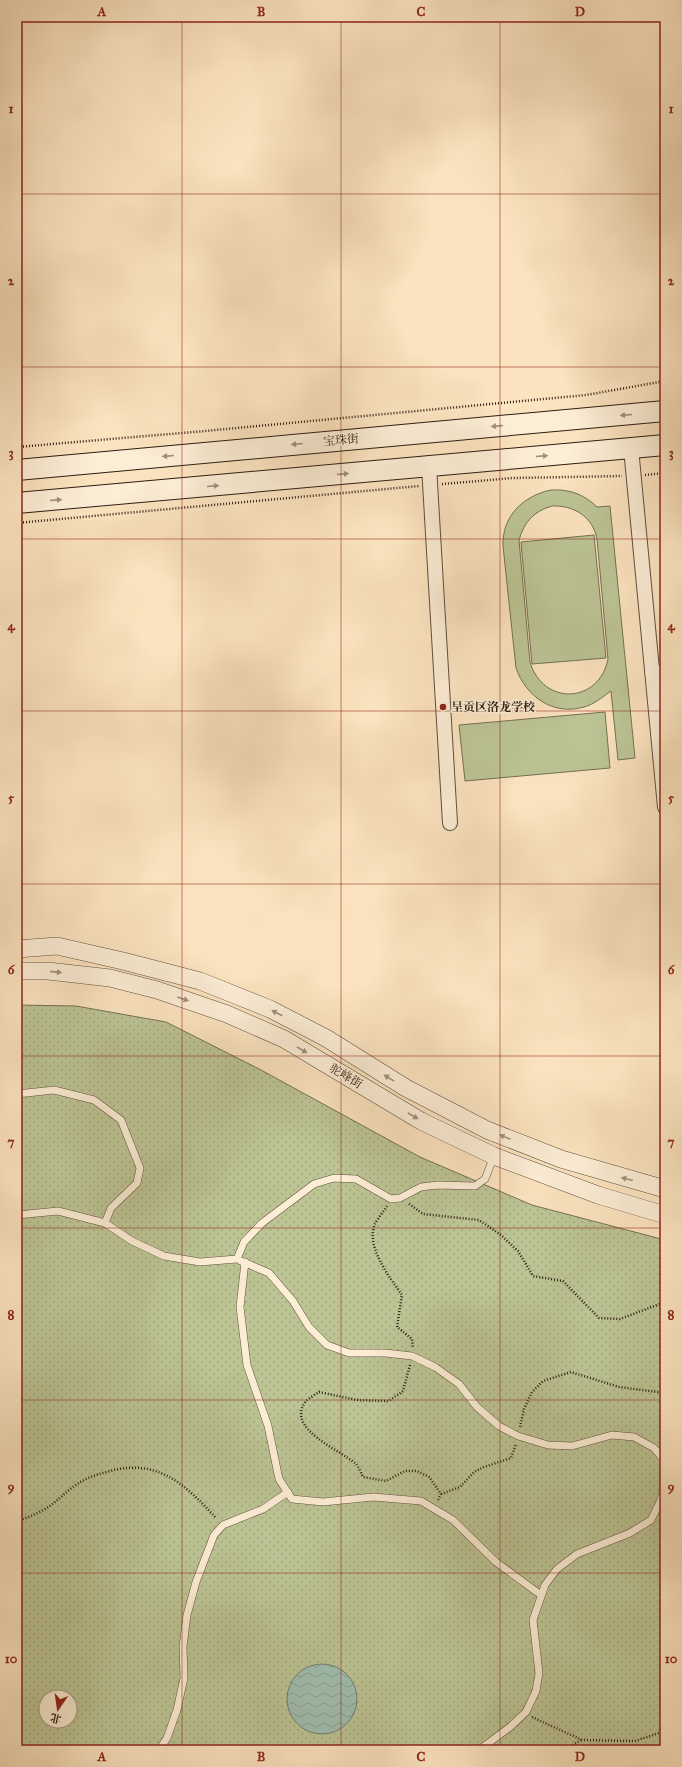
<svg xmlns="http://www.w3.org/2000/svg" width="682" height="1767" viewBox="0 0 682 1767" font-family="'IM FELL Great Primer','Noto Serif SC',serif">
  <defs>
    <pattern id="park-dots" width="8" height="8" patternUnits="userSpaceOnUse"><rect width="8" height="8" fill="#bcc494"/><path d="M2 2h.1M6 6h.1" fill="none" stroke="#a2a87f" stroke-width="1.8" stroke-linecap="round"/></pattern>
    <pattern id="water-waves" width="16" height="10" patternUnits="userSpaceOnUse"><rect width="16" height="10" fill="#9fbeaf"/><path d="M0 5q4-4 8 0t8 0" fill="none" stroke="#89a396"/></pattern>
  </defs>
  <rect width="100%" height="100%" fill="#fbe3bf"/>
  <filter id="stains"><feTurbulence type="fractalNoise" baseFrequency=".005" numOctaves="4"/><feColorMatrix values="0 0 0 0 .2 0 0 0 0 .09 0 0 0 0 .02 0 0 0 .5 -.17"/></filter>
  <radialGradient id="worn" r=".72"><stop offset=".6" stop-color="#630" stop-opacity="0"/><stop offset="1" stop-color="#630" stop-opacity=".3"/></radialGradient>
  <path fill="#bcc494" stroke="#747054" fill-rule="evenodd" d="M551,490C569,489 584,494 597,507L610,506L635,758L618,760L611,691C602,697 595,704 584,707C554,716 526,697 516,668L503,546C502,516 523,496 551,490ZM552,506C574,505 593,517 597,539L608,659C599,704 543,706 530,662L519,540C524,522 534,511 552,506Z
    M594,535L606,658L532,664L521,542Z
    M605,712L610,768L465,781L459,725Z"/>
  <path fill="url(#park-dots)" stroke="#747054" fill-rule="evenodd" d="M17,1005L76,1006L166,1022L261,1070L420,1157L532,1205L665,1240V1750H17ZM46,1697H70V1721H46Z"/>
  <path fill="url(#water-waves)" stroke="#717e71" d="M287 1699a35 35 0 1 1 70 0a35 35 0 1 1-70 0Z"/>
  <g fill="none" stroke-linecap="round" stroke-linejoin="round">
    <g stroke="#604e3e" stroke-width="8">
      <path id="service" d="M17,1094L54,1090L94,1100L121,1120L140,1168L137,1183L111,1208L105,1223
        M17,1215L58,1211L105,1223L132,1241L164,1256L200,1262L237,1259L244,1242L262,1223L314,1184L334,1178L356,1179L391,1199L400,1198L421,1187L438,1185L475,1186L485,1179L494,1156
        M241,1261L269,1273L293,1301L309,1327L327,1345L349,1353H385L412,1356L435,1367L459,1384L477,1407L499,1426L518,1436L548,1445L572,1446L612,1435L634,1437L654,1448L664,1460L665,1472
        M245,1262L240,1307L247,1365L268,1426L279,1479L292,1499L323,1502L373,1497L421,1501L453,1520L496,1562L541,1595
        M159,1750L167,1738L177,1710L184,1678L183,1647L187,1615L196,1582L214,1535L223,1525L263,1509L288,1492
        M479,1750L510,1727L526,1712L536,1691L539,1673L533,1620L545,1585L557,1569L577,1554L630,1533L651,1520L661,1500L665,1485"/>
    </g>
    <g stroke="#604e3e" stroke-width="16">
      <path id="minor" d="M631,448L665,807
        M429,466L450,823
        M652,673L665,672"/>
    </g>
    <g stroke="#604e3e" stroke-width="18">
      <path id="tertiary" d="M17,949L57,946L123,961L200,981L270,1009L326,1038L406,1088L487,1130L561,1159L665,1189
        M17,971H48L110,978L157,990L227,1014L284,1039L421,1121L494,1156L598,1195L665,1215"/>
    </g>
    <g stroke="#2d1d13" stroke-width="22">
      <path id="secondary" d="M17,470L665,411
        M17,503L665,445"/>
    </g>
    <path stroke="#2d1d13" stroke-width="2.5" stroke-dasharray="1 2" stroke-linecap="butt" d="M17,447L205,431L586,395L665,381
      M645,475L665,473
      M442,484L513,478L622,476
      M17,523L419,486
      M409,1204L423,1214L479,1220L501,1235L518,1251L533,1276L563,1281L599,1318L620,1319L665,1302
      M387,1206C383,1212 378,1218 375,1224C365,1246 390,1278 402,1295L397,1327L412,1339L413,1348
      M410,1365L403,1391L389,1401L357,1400L319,1392C315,1395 309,1398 306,1401C284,1429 341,1450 356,1464C359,1467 361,1473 363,1477L386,1481L405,1471H417L429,1477L441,1494L438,1500
      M520,1427L524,1409L532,1392L543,1381L571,1372L619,1387L665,1393
      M441,1494L460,1487L474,1472L484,1467L511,1458L516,1444
      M17,1521C30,1517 44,1511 55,1502C63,1496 70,1488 79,1483C88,1477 99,1474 110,1471C158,1458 186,1485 216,1518
      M532,1717L582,1740L635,1741L665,1731
      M565,1750L581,1740"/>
    <use href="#service" stroke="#fcedd5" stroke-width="7"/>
    <use href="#minor" stroke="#fcedd5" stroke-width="14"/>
    <use href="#tertiary" stroke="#fcedd5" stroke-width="17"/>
    <use href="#secondary" stroke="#fcedd5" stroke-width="20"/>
  </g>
  <defs><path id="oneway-solid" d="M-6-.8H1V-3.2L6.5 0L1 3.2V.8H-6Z"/></defs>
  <g fill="#9f8f7e">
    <use href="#oneway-solid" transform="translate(626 415) rotate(175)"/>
    <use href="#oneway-solid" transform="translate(497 426) rotate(175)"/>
    <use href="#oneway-solid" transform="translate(297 444) rotate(175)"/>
    <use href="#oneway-solid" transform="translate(168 456) rotate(175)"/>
    <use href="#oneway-solid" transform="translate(542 456) rotate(-5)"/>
    <use href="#oneway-solid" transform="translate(343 474) rotate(-5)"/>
    <use href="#oneway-solid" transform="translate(213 486) rotate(-5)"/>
    <use href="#oneway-solid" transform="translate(56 500) rotate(-5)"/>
    <use href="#oneway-solid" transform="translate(56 972) rotate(6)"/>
    <use href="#oneway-solid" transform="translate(183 999) rotate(19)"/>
    <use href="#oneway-solid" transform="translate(277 1013) rotate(-153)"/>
    <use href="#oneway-solid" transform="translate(302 1050) rotate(31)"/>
    <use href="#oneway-solid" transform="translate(389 1078) rotate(-148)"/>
    <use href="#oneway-solid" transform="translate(413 1116) rotate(31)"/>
    <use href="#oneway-solid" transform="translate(505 1137) rotate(-158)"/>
    <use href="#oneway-solid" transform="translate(627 1179) rotate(-165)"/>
  </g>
  <path fill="none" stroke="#8f2418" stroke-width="1" stroke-opacity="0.55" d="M182,17V1750M341,17V1750M500,17V1750M17,194H665M17,367H665M17,539H665M17,711H665M17,884H665M17,1056H665M17,1228H665M17,1400H665M17,1573H665"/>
  <circle fill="#8f2418" stroke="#fcedd5" stroke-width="1.5" cx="443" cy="707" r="4"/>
  <g text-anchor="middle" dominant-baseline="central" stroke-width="3" stroke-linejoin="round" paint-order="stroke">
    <g font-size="12" fill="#2d1d13" stroke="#fcedd5">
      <text transform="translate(341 440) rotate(-5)">宝珠街</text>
      <text transform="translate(346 1076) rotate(31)">驼峰街</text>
    </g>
    <g font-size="12" font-weight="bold" fill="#2d1d13" stroke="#fcedd5" text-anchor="start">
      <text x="451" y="707">呈贡区洛龙学校</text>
    </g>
  </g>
  <rect width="682" height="1767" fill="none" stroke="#fbe3bf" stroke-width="44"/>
  <g transform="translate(58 1709) rotate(193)"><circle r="19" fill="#fcedd5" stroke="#a99a87"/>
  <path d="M0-3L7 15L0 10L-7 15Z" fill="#8f2418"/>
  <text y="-6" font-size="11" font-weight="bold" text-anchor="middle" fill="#2d1d13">北</text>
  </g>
  <rect x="22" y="22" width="638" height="1723" fill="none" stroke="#8f2418" stroke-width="1.5"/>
  <g font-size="13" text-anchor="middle" font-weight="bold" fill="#8f2418">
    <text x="102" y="16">A</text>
    <text x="261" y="16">B</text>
    <text x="421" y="16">C</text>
    <text x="580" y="16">D</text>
    <text x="11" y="113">1</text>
    <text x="671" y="113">1</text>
    <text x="11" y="285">2</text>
    <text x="671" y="285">2</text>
    <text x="11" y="457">3</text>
    <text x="671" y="457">3</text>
    <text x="11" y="630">4</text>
    <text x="671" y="630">4</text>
    <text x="11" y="802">5</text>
    <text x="671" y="802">5</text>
    <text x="11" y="974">6</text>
    <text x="671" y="974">6</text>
    <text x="11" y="1146">7</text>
    <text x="671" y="1146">7</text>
    <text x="11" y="1319">8</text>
    <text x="671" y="1319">8</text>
    <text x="11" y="1491">9</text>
    <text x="671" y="1491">9</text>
    <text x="11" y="1663">10</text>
    <text x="671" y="1663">10</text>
    <text x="102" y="1761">A</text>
    <text x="261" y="1761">B</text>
    <text x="421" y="1761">C</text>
    <text x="580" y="1761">D</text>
  </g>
  <rect width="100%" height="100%" filter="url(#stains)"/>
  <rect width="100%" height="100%" fill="url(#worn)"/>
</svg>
